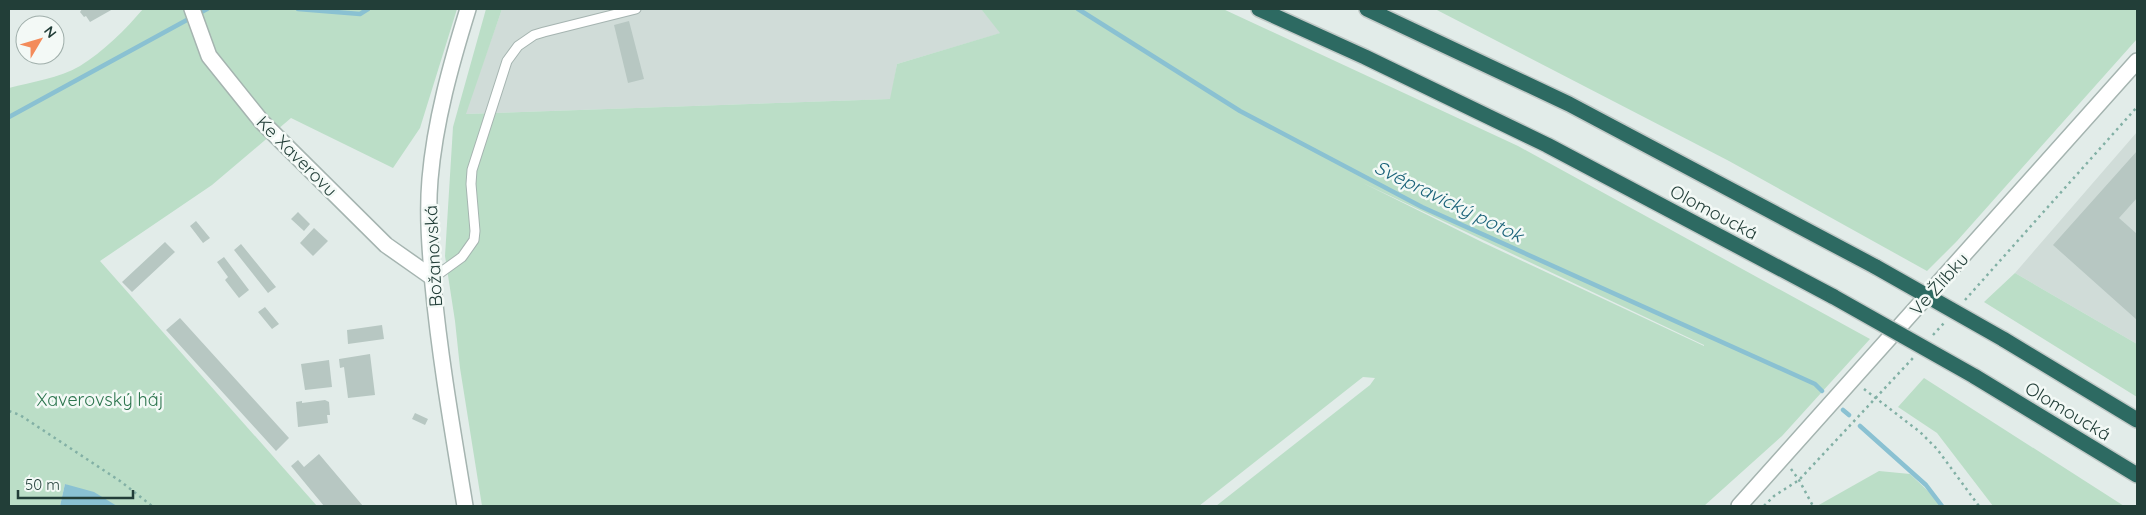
<svg xmlns="http://www.w3.org/2000/svg" width="2146" height="515" viewBox="0 0 2146 515" font-family="Quicksand,sans-serif">
  <rect width="100%" height="100%" fill="#e2ece9"/>
  <path fill="#d0dcd8" d="M502,9H981L1001,33L897,64L891,99L465,114Z
    M2137,132V344L2015,273Z"/>
  <path fill="#bbdec7" fill-rule="evenodd" d="M143,9H457L420,128L393,168L291,118L212,185L100,261L317,506H117L65,484L60,506H9V88C32,82 59,78 80,66C103,52 126,29 143,9Z
    M486,9H502L466,114L890,99L897,64L1000,33L981,9H1223L1518,146L1870,339L1782,436L1704,506H1216L1370,385L1375,378L1363,377L1199,506H482L460,368L455,321L445,256L453,127ZM1363,183L1704,345V346L1484,243Z
    M1435,9H2137V39L1957,241L1927,271L1729,161Z
    M2015,273L2137,344V397L1984,302Z
    M1924,378L2124,506H1993L1937,433L1898,407Z
    M1879,471L1910,474L1944,506H1817Z"/>
  <path fill="#8ac1d2" d="M65,484L94,492L117,506H60Z"/>
  <g fill="none" stroke-linecap="round" stroke-linejoin="round">
    <path stroke="#8ac1d2" stroke-width="4.5" d="M298,9L360,14L368,9
      M1078,9L1240,111L1422,207L1815,384L1822,391
      M9,117L207,9
      M1843,410L1849,415
      M1860,426L1926,485L1942,506"/>
  </g>
  <path fill="#b7c7c2" d="M82,9H113L90,22L86,16L84,17L80,12Z
    M40,17L43,25H27Z
    M629,21L644,79L628,83L614,25Z
    M2137,151V198L2119,218L2137,234V320L2053,245Z
    M298,212L310,224L304,231L291,219Z
    M196,221L210,238L203,243L190,226Z
    M314,228L328,241L313,256L300,243Z
    M165,242L175,252L132,292L122,282Z
    M241,244L276,287L268,293L234,250Z
    M224,257L249,290L239,298L225,280L228,277L217,262Z
    M265,307L279,324L272,329L258,312Z
    M180,318L289,438L276,451L166,330Z
    M382,325L384,339L348,344L347,330Z
    M370,354L375,395L348,398L344,367L340,368L339,359Z
    M329,360L332,387L305,390L301,364Z
    M325,400L329,402L330,415H327L328,423L298,427L296,402L302,401V403Z
    M415,413L428,419L425,425L412,419Z
    M319,454L363,506H324L291,466L298,460L304,467Z"/>
  <g fill="none" stroke-linecap="round" stroke-linejoin="round">
    <g stroke="#a5b4b0" stroke-width="11">
      <path id="service" d="M433,278L462,257L474,240L475,231L471,184L472,170L507,61L518,46L534,35L544,32L636,9"/>
    </g>
    <g stroke="#a5b4b0" stroke-width="18">
      <path id="minor" d="M192,9L209,56L262,122L386,245L433,278"/>
    </g>
    <g stroke="#a5b4b0" stroke-width="18">
      <path id="tertiary" d="M465,506C453,433 440,359 433,285C430,250 427,214 430,179C435,121 451,64 468,9
        M1739,506L2137,61"/>
    </g>
    <g stroke="#c1c9c7" stroke-width="18">
      <path id="motorway" d="M1259,9L1365,57L1547,145L1834,297
        M1367,9L1569,104L1876,267
        M2003,339L2137,420
        M1974,376L2137,475"/>
    </g>
    <path stroke="#82b0a5" stroke-width="2.5" stroke-dasharray="2.5 4" stroke-linecap="butt" d="M1965,300L2137,107
      M1933,335L1944,323
      M1864,389L1920,432L1937,449L1979,506
      M9,411L20,415L120,481L152,506
      M1791,469L1799,480L1813,506
      M1764,506L1774,496L1799,480L1913,358"/>
    <use href="#service" stroke="#fff" stroke-width="9"/>
    <use href="#minor" stroke="#fff" stroke-width="15"/>
    <use href="#tertiary" stroke="#fff" stroke-width="15"/>
    <use href="#motorway" stroke="#2d6a62" stroke-width="15"/>
    <g stroke="#c1c9c7" stroke-width="18" stroke-linecap="butt">
      <path id="motorway-bridge" d="M1876,267L2003,339
        M1834,297L1974,376"/>
    </g>
    <use href="#motorway-bridge" stroke="#2d6a62" stroke-width="15"/>
  </g>
  <g text-anchor="middle" dominant-baseline="central" stroke-width="5" stroke-linejoin="round" paint-order="stroke">
    <g font-size="18" fill="#223e38" stroke="#f3f9f6">
      <text transform="translate(297 156) rotate(45)">Ke Xaverovu</text>
      <text transform="translate(1714 212) rotate(28)">Olomoucká</text>
      <text transform="translate(433 256) rotate(-93)">Božanovská</text>
      <text transform="translate(1939 284) rotate(-48)">Ve Žlíbku</text>
      <text transform="translate(2068 411) rotate(31)">Olomoucká</text>
    </g>
    <g font-size="18" fill="#2c754e" stroke="#f3f9f6">
      <text x="100" y="399">Xaverovský háj</text>
    </g>
    <g font-size="19" font-style="italic" fill="#1b637a" stroke="#f3f9f6">
      <text transform="translate(1449 201) rotate(26)">Svépravický potok</text>
    </g>
  </g>
  <rect width="2146" height="515" fill="none" stroke="#223e38" stroke-width="20"/>
  <g transform="translate(40 40) rotate(52)"><circle r="24" fill="#f3f9f6" stroke="#9faeaa"/>
  <path d="M0-4L9 19L0 12L-9 19Z" fill="#f38b5a"/>
  <text y="-8" font-size="14" font-weight="bold" text-anchor="middle" fill="#223e38">N</text>
  </g>
  <path d="M18 490v8h115v-8" fill="none" stroke="#223e38" stroke-width="2.5"/>
  <text x="25" y="490" font-size="15" fill="#223e38" stroke="#f3f9f6" stroke-width="4" paint-order="stroke">50 m</text>
</svg>
